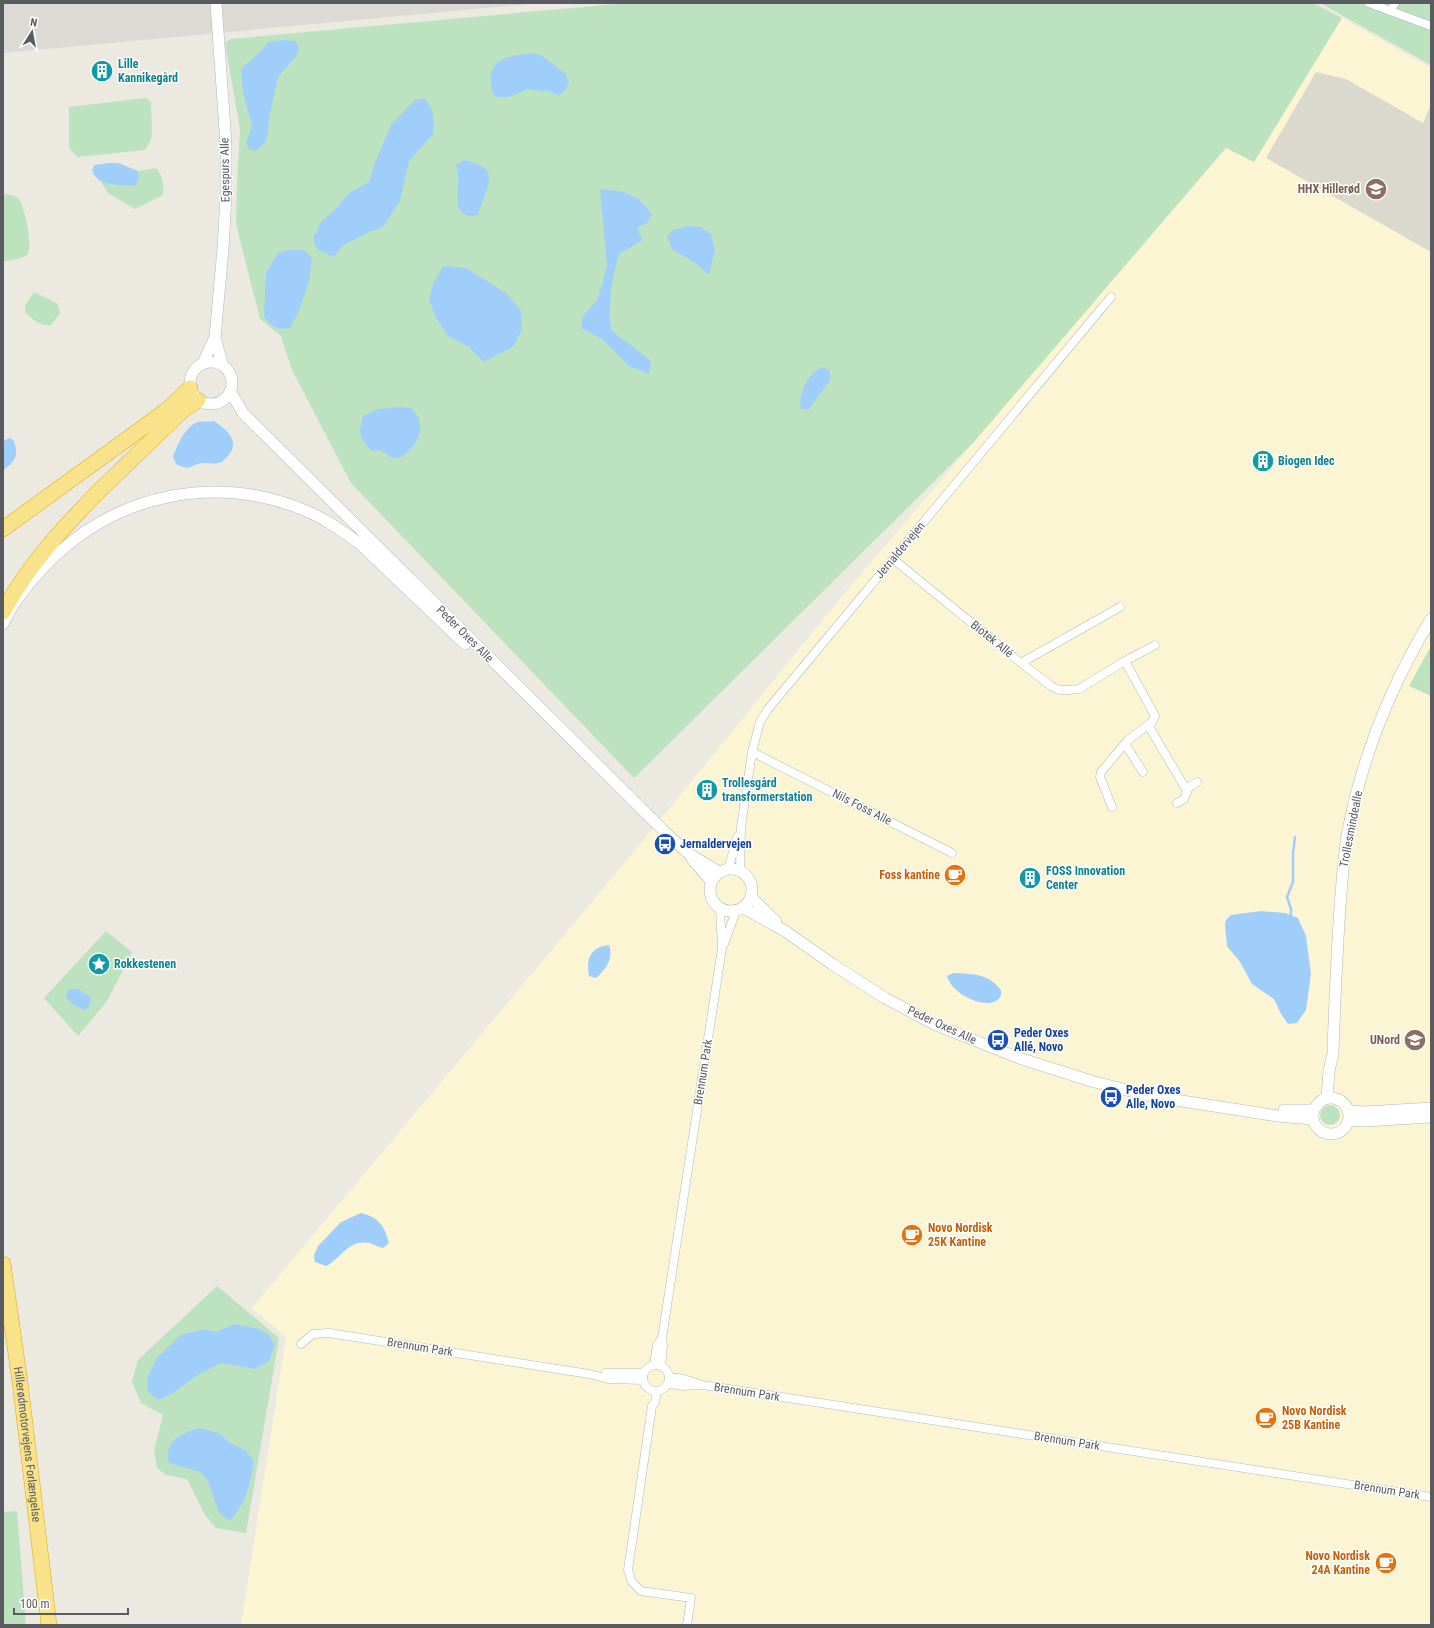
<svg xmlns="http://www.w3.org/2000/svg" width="1434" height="1628" viewBox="0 0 1434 1628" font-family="'Roboto Condensed',sans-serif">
  <rect width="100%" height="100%" fill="#ebe9e0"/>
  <path fill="#fcf5d4" d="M1342,18L1431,68V1625H241L286,1337L252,1308L647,836L843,595L1226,147L1254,162Z"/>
  <path fill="#dcdad4" d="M3,3H539L3,53Z"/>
  <path fill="#dbd8ce" d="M1316,72L1346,79L1423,123L1431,104V252L1266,158Z"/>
  <path fill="#bce2bf" d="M628,3H1313L1342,18L1254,162L1226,148L973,443L634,778L351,483L292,370L281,336L260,319L236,224L237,183L240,129L225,43L230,39Z
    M1320,3H1431V65Z
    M145,98L151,101L152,137L145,150L77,157L69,147V107Z
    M156,168C163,176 164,184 163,195L135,209L108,193L101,182L139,177L138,171Z
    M3,194C8,194 14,195 18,198C24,204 34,248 27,255C22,259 10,260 3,262Z
    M34,292L58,304L60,313L51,325C40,327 32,319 25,312V306Z
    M1431,646V696L1409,686Z
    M106,931L132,952L107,1001L78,1036L44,998Z
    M1320 1115a10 10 0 1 1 20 0a10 10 0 1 1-20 0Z
    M217,1286L279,1338L246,1533L216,1528L205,1515L187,1479L166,1475L157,1468L154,1450L163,1415L141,1403L132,1382L138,1360Z
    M17,1511L26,1625H3V1512Z"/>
  <path fill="#a0cefb" d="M284,40L295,41L299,47L297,55L278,77L269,118L268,134L263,145L256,151L249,149L246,143L252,126L243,93L241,69C250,60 261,53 268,42Z
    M529,53L541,55L565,73L569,82L566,89L559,96L550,91H542L527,89C515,95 507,100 494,96C489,84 488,67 501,60C509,56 521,55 529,53Z
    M425,98L432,110L434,121L433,134L409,161L400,201L383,227L369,232L342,246L334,257L318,250L315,245L313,238L321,222L335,210L348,194L370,181L374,165L391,125L415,100Z
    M464,160C470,162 480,164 485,168C496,178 481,203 478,215C455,221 457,199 458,184C459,178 457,171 456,165Z
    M108,163H118L138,171L139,177L136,185C129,187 106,184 100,181C96,178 93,174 92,170L95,165Z
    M600,189L624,192L638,199L652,214L647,223L637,228L643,240L619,254C612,279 608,303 611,330L651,361L649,374L629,366L602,339L581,328L583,316L598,299L607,265Z
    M689,226L701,227L711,234L715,250L709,275L695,263L672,249L667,237L673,230Z
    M288,250H303L312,257L309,281L298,313L290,328L278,329L269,323L264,316L266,273L278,253Z
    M443,266L466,268L506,293L521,311L522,329L514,346L484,362L469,347L448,336L435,316L429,299L433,284Z
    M822,367L829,370L831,379L809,409L804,410L801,409C797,394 809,373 822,367Z
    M401,407L411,408C425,422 422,435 411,449C407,453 403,457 398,458C389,459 386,451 378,450C376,450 374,451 372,451C359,438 358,434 363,416L378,409Z
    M214,421C226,429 241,441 228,456C225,459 223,462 218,463C213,464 208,463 202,463C189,465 192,472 176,464L173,457C177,446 185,426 198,422C203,421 209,422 214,421Z
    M10,438L14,441C19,456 15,462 3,470V441Z
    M1261,911L1285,913L1298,918L1306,936L1311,974L1306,1010L1297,1023L1288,1024L1281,1014L1274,999L1252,984L1240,962L1227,946L1225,925L1226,920L1231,915Z
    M609,945C614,958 606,970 596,978L589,976C586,959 590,947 609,945Z
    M953,973C972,974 988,973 1001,990V996C999,998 997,1001 994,1002C978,1007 951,992 947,976Z
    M68,989H77L90,996L91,1002L86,1010C77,1008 72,1005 66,997Z
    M361,1213C378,1217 385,1226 389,1243L383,1248C378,1247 373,1244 369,1243C348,1239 341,1259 326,1266L315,1262L314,1255L318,1246L341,1222Z
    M235,1324L259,1329L267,1333L275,1344L269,1361L255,1369L221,1363L199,1374L173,1393L158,1400L147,1391L148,1376L157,1358L181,1335L204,1329L216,1332Z
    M200,1428L219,1433L230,1443L245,1450L254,1461C250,1485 246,1503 230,1521L219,1513L208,1481L200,1472L169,1463C163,1441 182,1433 200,1428Z"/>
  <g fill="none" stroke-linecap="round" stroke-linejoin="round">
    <path stroke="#a0cefb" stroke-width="2.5" d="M1291,915V909L1287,897L1293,882V853L1295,837"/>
    <g stroke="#b5b7bc" stroke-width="9">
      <path id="street" d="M1369,3L1431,26
        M1390,11L1395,3
        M893,559L1021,663L1120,607
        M1021,663L1051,686L1059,690H1068L1079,689L1125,661L1155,645
        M1148,725L1187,791
        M1125,744L1143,772
        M752,752L952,853
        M1177,803L1184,799L1189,787L1197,782
        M1112,807L1100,777L1101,772L1127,741L1152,722L1155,716L1125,661
        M728,869L738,836
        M740,871L741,827L752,752L760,722L768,709L1111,297
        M724,944L736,911
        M301,1344L313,1334L329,1333L589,1374L608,1379L643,1380
        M654,1365L657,1345L662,1338
        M643 1378a13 13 0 1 1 26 0a13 13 0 1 1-26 0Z
        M661,1366L663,1346L662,1338L722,948L720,909
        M606,1373H644
        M669,1377L684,1379L702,1385L775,1396L1431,1497
        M668,1383L683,1386L698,1385
        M657,1391L655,1402L652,1406L628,1570L632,1582L641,1591L691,1598L687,1625"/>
    </g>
    <g stroke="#b3b6bc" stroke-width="12">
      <path id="secondary" d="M215,337L222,364
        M190 383a21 21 0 1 1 42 0a21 21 0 1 1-42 0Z
        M203,363L215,337L223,249L226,196V144L216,3
        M230,391L243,413L666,833L689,854L719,872
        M3,624C15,598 35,575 56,555C124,492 219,475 304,510C324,518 342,531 359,543L465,644
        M692,859L711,881
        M710 890a21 21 0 1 1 42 0a21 21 0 1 1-42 0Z
        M751,897L776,922
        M743,908L785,931L832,964L885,998L936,1025L1019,1058L1091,1081L1150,1096L1278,1116L1313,1119
        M1327,1098L1329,1071L1333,1054C1334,1016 1336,977 1338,939C1340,904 1342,870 1347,836C1361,760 1391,685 1431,619
        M1313 1116a18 18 0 1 1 36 0a18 18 0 1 1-36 0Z
        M1284,1110H1314
        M1348,1111L1365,1112L1431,1108
        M1348,1120L1365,1121L1431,1117"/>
    </g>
    <g stroke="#e0a90a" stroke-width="16">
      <g id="highway">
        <path d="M3,529L167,410L190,388"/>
        <path d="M3,612C29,564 61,530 99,491C127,464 155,437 182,411L198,400"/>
        <path id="s1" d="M3,1264L20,1382L49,1625"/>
      </g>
    </g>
    <use href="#street" stroke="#fff" stroke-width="8"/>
    <use href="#secondary" stroke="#fff" stroke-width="11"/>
    <use href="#highway" stroke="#f8e28a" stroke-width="15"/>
  </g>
  <defs>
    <g id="building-disc" transform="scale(1.15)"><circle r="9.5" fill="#0f9aa8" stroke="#fff"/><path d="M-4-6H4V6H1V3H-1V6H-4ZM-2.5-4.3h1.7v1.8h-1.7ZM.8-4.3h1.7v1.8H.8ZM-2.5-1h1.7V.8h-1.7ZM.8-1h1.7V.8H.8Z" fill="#fff"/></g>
    <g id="university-disc" transform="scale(1.15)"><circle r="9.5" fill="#8d6e63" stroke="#fff"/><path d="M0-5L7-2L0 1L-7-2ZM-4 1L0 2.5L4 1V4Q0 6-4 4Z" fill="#fff"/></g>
    <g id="bus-disc" transform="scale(1.15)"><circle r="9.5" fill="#1a4fb4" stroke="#fff"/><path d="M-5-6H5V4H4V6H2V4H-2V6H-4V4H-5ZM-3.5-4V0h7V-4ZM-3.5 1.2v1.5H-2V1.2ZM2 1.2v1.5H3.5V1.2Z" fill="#fff"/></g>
    <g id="cafe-disc" transform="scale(1.15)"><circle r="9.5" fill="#e8710a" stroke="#fff"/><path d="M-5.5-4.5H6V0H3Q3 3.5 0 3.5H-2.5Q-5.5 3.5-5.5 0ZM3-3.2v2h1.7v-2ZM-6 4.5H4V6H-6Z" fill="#fff"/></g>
    <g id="sight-disc" transform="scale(1.15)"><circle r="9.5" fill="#0f9aa8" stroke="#fff"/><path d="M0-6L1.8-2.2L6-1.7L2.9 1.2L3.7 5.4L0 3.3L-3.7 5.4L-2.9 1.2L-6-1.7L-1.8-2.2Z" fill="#fff"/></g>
  </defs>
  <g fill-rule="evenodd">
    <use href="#building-disc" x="102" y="71"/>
    <use href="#university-disc" x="1376" y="189"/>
    <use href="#building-disc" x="1263" y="461"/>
    <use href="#building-disc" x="707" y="790"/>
    <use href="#bus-disc" x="665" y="844"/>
    <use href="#cafe-disc" x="955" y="875"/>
    <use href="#building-disc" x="1030" y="878"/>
    <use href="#sight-disc" x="99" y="964"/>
    <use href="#bus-disc" x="998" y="1040"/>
    <use href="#university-disc" x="1415" y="1040"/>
    <use href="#bus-disc" x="1111" y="1097"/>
    <use href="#cafe-disc" x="912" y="1235"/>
    <use href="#cafe-disc" x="1266" y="1418"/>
    <use href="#cafe-disc" x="1386" y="1563"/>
  </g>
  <g text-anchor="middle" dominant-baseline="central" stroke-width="3" stroke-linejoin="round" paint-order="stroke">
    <g font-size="12" font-weight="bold" fill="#0d838f" stroke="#fff" text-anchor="start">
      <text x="118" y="64">Lille<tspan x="118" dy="14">Kannikegård</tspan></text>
      <text x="1278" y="461">Biogen Idec</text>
      <text x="722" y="783">Trollesgård<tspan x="722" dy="14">transformerstation</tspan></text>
      <text x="1046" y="871">FOSS Innovation<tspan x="1046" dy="14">Center</tspan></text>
      <text x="114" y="964">Rokkestenen</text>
    </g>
    <g font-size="12" fill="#585b60" stroke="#fff">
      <text transform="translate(225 170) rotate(-91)">Egespurs Alle</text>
      <text transform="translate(900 550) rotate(-50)">Jernaldervejen</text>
      <text transform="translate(465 634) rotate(45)">Peder Oxes Alle</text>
      <text transform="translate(992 639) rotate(39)">Biotek Allé</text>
      <text transform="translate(862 807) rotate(27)">Nils Foss Alle</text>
      <text transform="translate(1351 829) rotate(-79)">Trollesmindealle</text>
      <text transform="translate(942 1025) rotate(25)">Peder Oxes Alle</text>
      <text transform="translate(703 1072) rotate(-81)">Brennum Park</text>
      <text transform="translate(420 1347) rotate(9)">Brennum Park</text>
      <text transform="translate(747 1392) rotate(9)">Brennum Park</text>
      <text transform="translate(1067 1441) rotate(9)">Brennum Park</text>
      <text stroke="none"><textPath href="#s1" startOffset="182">Hillerødmotorvejens Forlængelse</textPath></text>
      <text transform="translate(1387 1490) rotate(9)">Brennum Park</text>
    </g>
    <g font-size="12" font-weight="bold" fill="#785e54" stroke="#fff" text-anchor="end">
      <text x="1360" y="189">HHX Hillerød</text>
      <text x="1400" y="1040">UNord</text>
    </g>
    <g font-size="12" font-weight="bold" fill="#164399" stroke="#fff" text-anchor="start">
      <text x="680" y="844">Jernaldervejen</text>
      <text x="1014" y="1033">Peder Oxes<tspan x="1014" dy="14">Allé, Novo</tspan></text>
      <text x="1126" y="1090">Peder Oxes<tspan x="1126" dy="14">Alle, Novo</tspan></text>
    </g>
    <g font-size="12" font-weight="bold" fill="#c56008" stroke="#fff" text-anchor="end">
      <text x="940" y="875">Foss kantine</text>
      <text x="928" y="1228" text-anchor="start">Novo Nordisk<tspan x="928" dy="14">25K Kantine</tspan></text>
      <text x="1282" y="1411" text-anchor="start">Novo Nordisk<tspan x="1282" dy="14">25B Kantine</tspan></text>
      <text x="1370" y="1556">Novo Nordisk<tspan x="1370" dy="14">24A Kantine</tspan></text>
    </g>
  </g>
  <rect width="1434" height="1628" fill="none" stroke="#585b60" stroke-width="8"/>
  <g transform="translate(32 32) rotate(11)" stroke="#ffffff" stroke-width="3" paint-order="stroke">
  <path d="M0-3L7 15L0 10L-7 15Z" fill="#585b60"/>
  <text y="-6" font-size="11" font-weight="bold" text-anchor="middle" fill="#585b60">N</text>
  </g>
  <path d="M14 1608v6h114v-6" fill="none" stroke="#585b60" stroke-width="2"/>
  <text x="20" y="1608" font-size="12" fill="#585b60" stroke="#ffffff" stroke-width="3" paint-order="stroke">100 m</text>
</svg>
